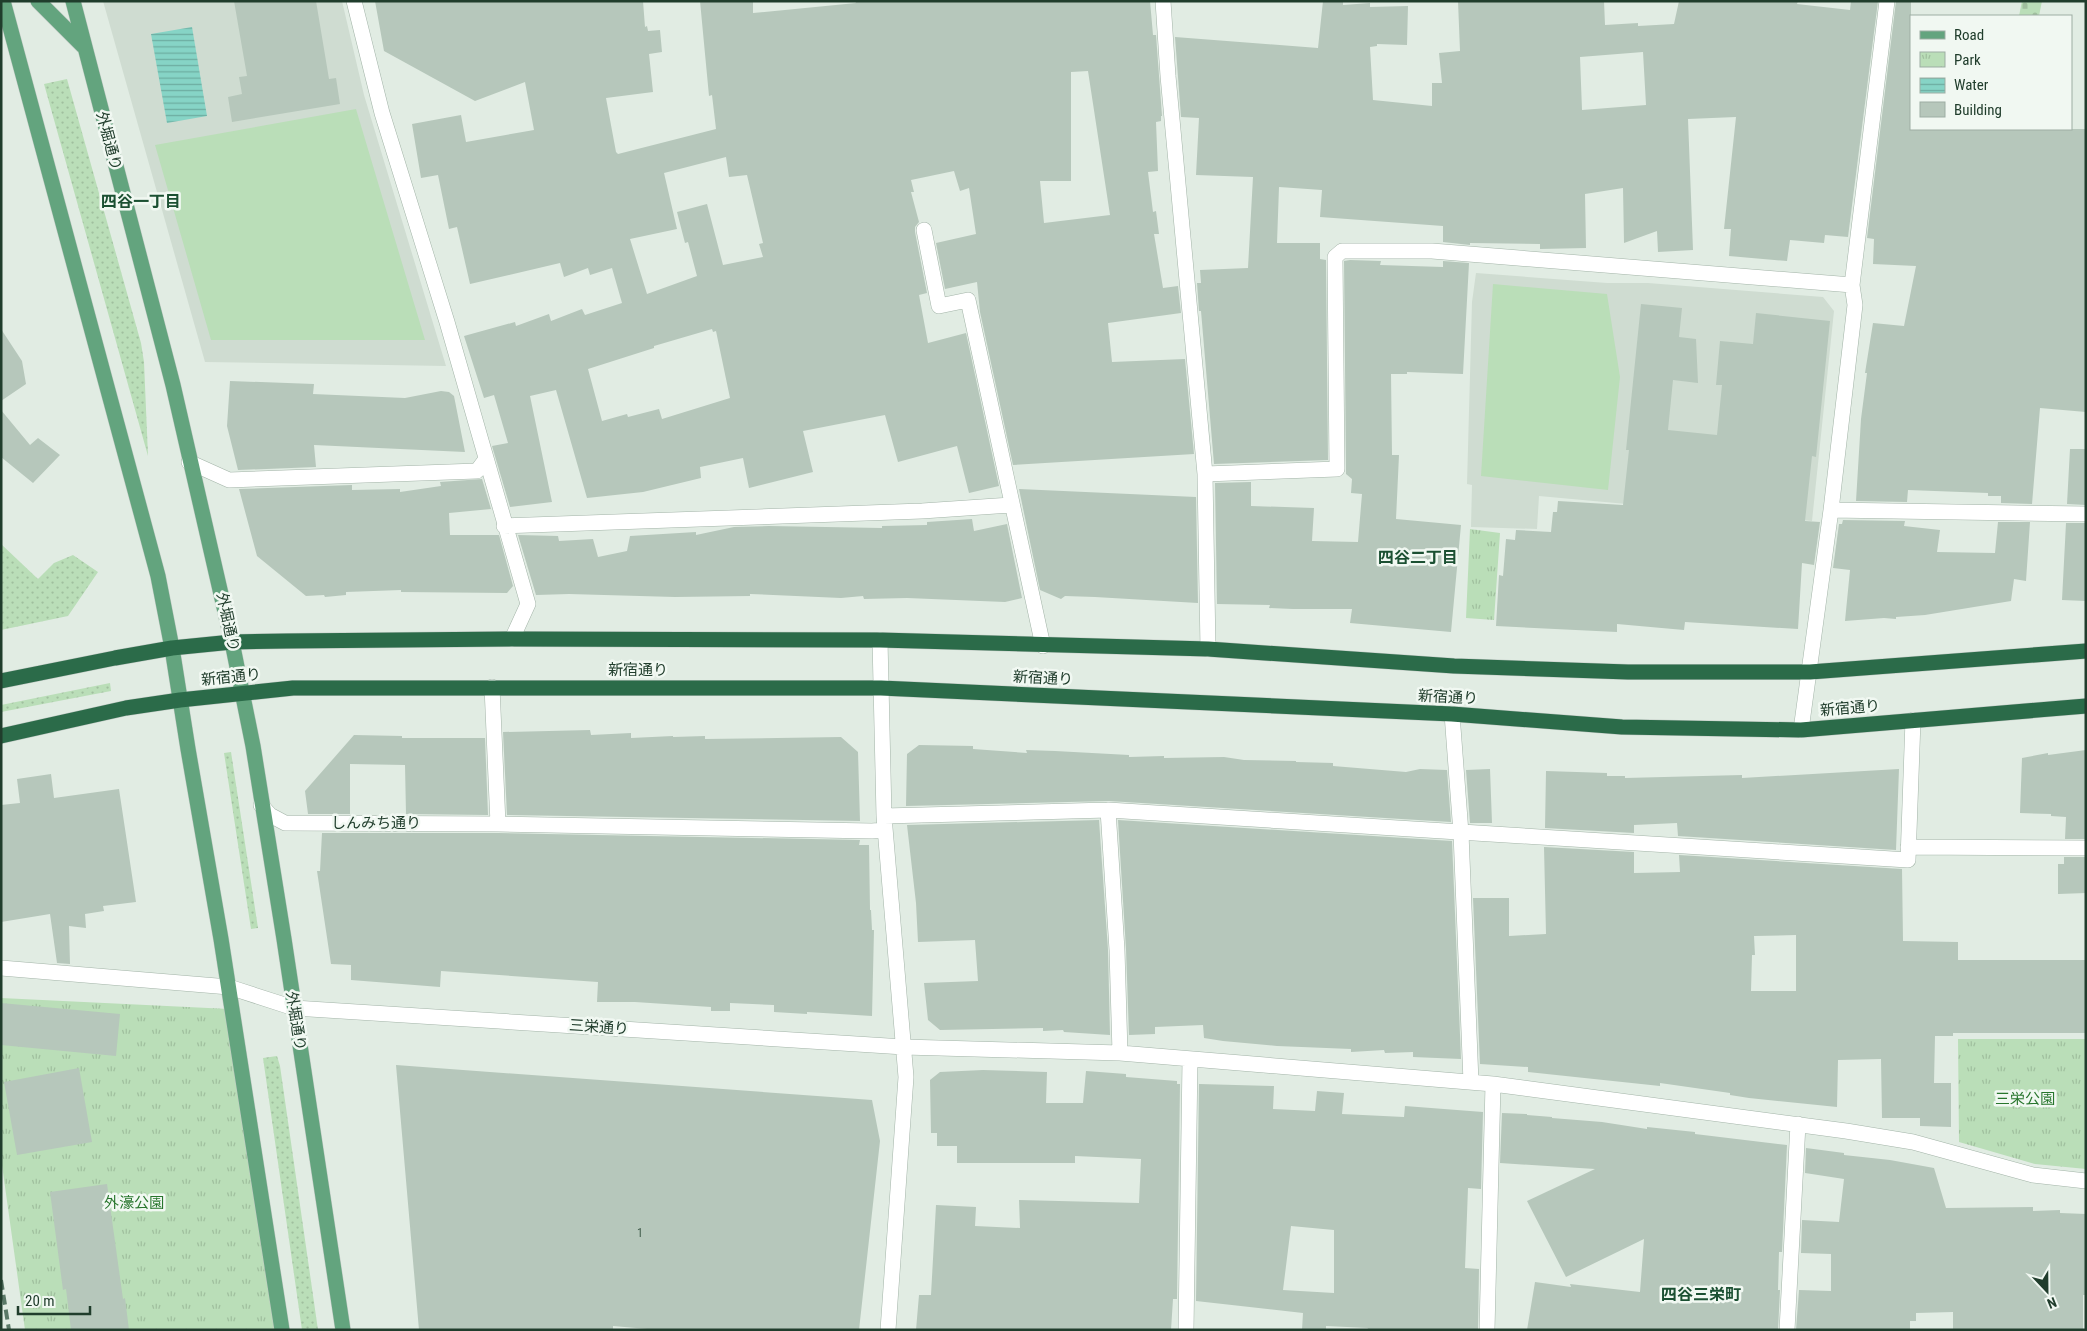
<svg xmlns="http://www.w3.org/2000/svg" width="2087" height="1331" viewBox="0 0 2087 1331" font-family="'Roboto Condensed','Noto Sans JP',sans-serif">
  <defs>
    <pattern id="grass-dots" width="8" height="8" patternUnits="userSpaceOnUse" patternTransform="scale(1.25)"><rect width="8" height="8" fill="#badeb8"/><path d="M2 2h.1M6 6h.1" fill="none" stroke="#a0bf9e" stroke-width="1.8" stroke-linecap="round"/></pattern>
    <pattern id="cemetery-stones" width="16" height="16" patternUnits="userSpaceOnUse" patternTransform="scale(1.25)"><rect width="16" height="16" fill="#badeb8"/><path d="M2 7V4a2 2 0 0 1 4 0v3zM10 15v-3a2 2 0 0 1 4 0v3z" fill="#a0bf9e"/></pattern>
    <pattern id="park-tufts" width="24" height="20" patternUnits="userSpaceOnUse" patternTransform="scale(1.25)"><rect width="24" height="20" fill="#badeb8"/><path d="M3 7l-1-3M5 7V3M7 7l1-3M15 17l-1-3M17 17v-4M19 17l1-3" fill="none" stroke="#a0bf9e"/></pattern>
    <pattern id="water-rules" width="6" height="5" patternUnits="userSpaceOnUse" patternTransform="scale(1.25)"><rect width="6" height="5" fill="#86d4c6"/><path d="M0 2.5h6" fill="none" stroke="#6dada1"/></pattern>
  </defs>
  <rect width="100%" height="100%" fill="#e1ece3"/>
  <path fill="#cfdcd1" d="M103,1H342L364,95L446,366L205,362Z
    M1476,273L1607,283H1648L1823,297L1834,311L1812,521L1539,496L1537,529L1471,527L1472,485L1467,484L1472,302Z"/>
  <path fill="url(#grass-dots)" d="M67,79L141,343L144,362L148,456L44,84Z
    M1,544L38,579L54,563L73,555L98,572L68,616L1,630Z
    M110,683L111,691L1,712V705Z
    M231,752L258,928L251,929L224,753Z
    M277,1056L280,1066L318,1330H302L263,1058Z"/>
  <path fill="url(#cemetery-stones)" d="M2022,1H2042L2039,16H2019Z"/>
  <path fill="url(#park-tufts)" d="M1470,529L1500,533L1494,620L1466,618Z
    M1,998L229,1009L280,1330H25L1,1158Z
    M1958,1039H2086V1169L2035,1164L1959,1142Z"/>
  <path fill="#badeb8" d="M356,109L425,340H211L155,145Z
    M1493,284L1607,294L1620,377L1608,490L1481,476Z"/>
  <path fill="url(#water-rules)" d="M192,27L207,116L167,123L151,34Z"/>
  <path fill="#b6c7bb" fill-rule="evenodd" d="M234,1H316L329,79L336,78L340,104L232,122L228,97L242,94L239,77L247,76Z
    M375,1H643L645,27L647,26L648,31L660,30L662,52L649,54L653,92L606,98L616,152L618,154L716,129L712,95L709,96L700,1H753V13L856,3L855,1H1150L1153,35H1156L1162,116H1161V121L1156,122L1158,171L1148,172L1153,212L1156,211L1159,234H1154L1163,288L1178,286L1181,313L1108,323L1112,362L1185,359L1194,454L1013,465L980,312L977,282L945,289L936,243L976,234L969,188L960,191L954,171L911,180L914,192H911L919,222L915,227V232L927,293L919,295L928,343L966,333L999,486L969,493L957,446L898,462L885,415L803,431L813,472L749,488L743,458L700,467L701,478L643,492L587,498L556,390L530,396L552,502L510,507L492,446L508,443L494,395L484,398L464,336L515,322L516,326L549,314L551,321L582,309L585,315L622,303L612,268L590,275L588,268L564,277L560,263L470,284L457,227L449,229L438,175L421,178L412,124L461,115L466,142L534,130L525,82L475,101L384,51ZM1088,71L1110,215L1044,223L1040,181H1071V72ZM726,157L729,177L747,175L763,243L759,244L763,257L723,265L707,204L677,212L685,243L688,242L697,276L647,294L630,239L677,229L664,173ZM712,329L713,332L716,331L730,398L662,419L659,409L628,417L627,414L602,421L588,369L654,348V346Z
    M1323,1H1343V5L1370,3V7L1408,6L1407,45L1377,44V46L1370,47L1373,100L1432,106V83H1442L1439,53L1460,51L1458,1H1604L1605,25L1638,23V26L1674,24L1679,1H1798L1797,4L1850,10L1851,1H1878L1848,237L1825,235L1824,243L1790,240L1787,261L1729,256L1731,229H1724L1736,117L1688,119L1693,250L1658,252L1657,231L1624,243L1623,188L1585,194L1586,248L1540,249V244L1470,243V245L1443,242V226L1320,217L1322,190L1279,187L1277,243H1320V259L1326,260L1328,460L1214,464L1201,311H1199L1197,283H1201L1200,270L1248,268L1253,177L1196,175L1199,118L1181,117L1175,37L1318,48ZM1643,52L1646,105L1582,110L1580,57Z
    M1896,1H1911V129H2086V412L2040,408L2032,504L2001,503V496H1988V493L1908,490L1907,502L1856,501L1861,419L1867,373H1865L1873,323L1904,326L1916,266L1873,264L1874,239L1867,238Z
    M1350,260L1381,261L1380,265L1443,267V261L1469,263L1463,374L1407,372V374H1391L1392,455H1399L1396,519L1461,525L1451,632L1350,623L1352,609H1293L1269,608L1270,605L1217,604L1215,483L1251,482V506L1314,508L1312,541L1358,542L1362,494L1351,493L1352,479L1346,474V471L1344,261Z
    M1641,304L1682,308L1679,337L1696,339L1698,383L1673,380L1668,430L1717,435L1722,385H1716L1720,341L1753,344L1756,313L1830,321L1816,457L1812,456L1805,521L1820,522L1814,565L1802,563L1798,629L1685,622L1684,630L1617,624V632L1496,626L1499,575L1503,576L1506,539L1515,540L1516,530L1551,532L1553,512H1557L1558,501L1623,505L1629,450H1626Z
    M1,329L22,361L26,384L1,401Z
    M230,381L314,384L313,394L405,398L441,391L449,392L454,396L465,452L314,445L316,467L238,470L227,426Z
    M1,410L30,445L38,438L60,455L33,483L1,457Z
    M2070,449H2086V505L2067,504Z
    M482,479L491,509L449,513L450,535H499L513,586L507,593L401,592V590L346,592V595L325,597L324,595L306,596L257,556L239,489L352,485V490L400,489V492L441,486L440,482Z
    M1019,489L1196,497L1198,603L1095,597L1065,596L1061,599L1040,590Z
    M972,519L974,531L1007,524L1022,598L1005,602L907,598L864,599L863,596L841,598L750,594V596L675,597L569,594L536,595L518,535L558,536L559,541L593,539L598,557L627,551L630,536L696,532V535L734,527L769,526L882,528V526L927,525V522Z
    M1843,520L1905,521L1904,526L1940,530L1937,552L1995,553L1998,522H2030L2026,581L2014,579L2011,601L1925,615L1896,617V619L1884,618L1845,621L1850,570L1833,568L1839,524H1842Z
    M2066,523H2086V601L2062,600Z
    M590,730L591,735L631,733V738L673,736V737L705,736V739L841,737L858,752L860,821L507,815L503,732Z
    M354,735L402,736V738H485L488,815L406,814L405,765L350,764V814H308L305,791Z
    M919,745L973,746V749L1027,753L1026,750L1055,751L1129,755V757L1164,756V758L1224,757L1244,760L1296,761V762L1333,763V766L1406,772L1420,769L1447,770L1451,822L1109,801L906,806L907,754Z
    M2086,750V839H2065L2066,817L2051,816V814L2020,813L2022,758L2048,753V755Z
    M1490,769L1492,823H1470L1466,770Z
    M1899,769L1896,850L1678,836L1677,823L1634,825V833L1545,828L1546,771L1607,773V776H1625V778L1742,775V778Z
    M51,774L54,798L119,789L136,902L103,906L104,911L85,914L86,928L69,926L70,964L57,963L50,914L1,922V805L20,803L17,779Z
    M1099,820L1108,950L1110,1035L1064,1032L1063,1030L1043,1031V1028L940,1030L928,1020L924,983L978,981L975,940L918,942L916,903L907,825Z
    M1118,820L1452,841L1461,1059L1413,1057V1052L1385,1053L1384,1050L1351,1052V1049L1277,1046L1223,1041L1204,1038L1203,1025L1155,1027V1034L1129,1035L1126,949Z
    M322,833H498L860,840L859,845H869L870,910H871L872,930H874L872,1016L807,1012V1014L774,1012V1005L730,1003V1011H711V1007L635,1002H597L598,982L441,971L440,987L351,980V965L331,964L317,871H320Z
    M1544,847L1634,852V873L1680,872L1679,855L1902,869L1903,941L1958,942V960H2086V1033H1953V1036H1935L1934,1083H1951V1127L1920,1126V1118H1882L1881,1059L1838,1060L1837,1107L1749,1098L1730,1095V1093L1660,1083V1086L1528,1072V1067L1480,1064L1473,898H1509V936L1546,934ZM1796,935V991H1751L1752,955H1755L1754,936Z
    M2064,857H2086V893L2058,894V864H2064Z
    M1,1003L120,1014L116,1056L1,1045Z
    M396,1065L872,1100L880,1141L859,1330H659L613,1326V1330H419Z
    M79,1068L92,1142L17,1155L4,1082Z
    M983,1070L1047,1072L1046,1103H1083L1086,1071L1126,1074V1077L1177,1081V1084H1180L1177,1299H1173L1171,1330H916L919,1295H931L936,1205L976,1207L975,1226L1020,1228L1019,1200L1139,1203L1141,1159L1075,1156V1163H957V1146H937V1133H931L930,1080L940,1072Z
    M1199,1084L1274,1086L1273,1109L1315,1111L1317,1091L1344,1093L1342,1114L1404,1117L1405,1106L1483,1112L1481,1189L1468,1188L1465,1268L1479,1269L1478,1330H1367L1368,1328L1326,1326V1330H1302L1303,1313L1196,1301ZM1291,1226L1334,1230V1293L1283,1290Z
    M1502,1113L1527,1114V1115L1552,1117V1118L1602,1122L1647,1129V1127L1695,1132V1134L1787,1145L1782,1252H1779L1778,1290H1780L1778,1330H1527L1535,1282L1571,1287L1570,1284L1640,1292L1644,1239L1566,1277L1527,1201L1595,1169L1500,1163Z
    M1806,1148L1844,1153V1155L1890,1160L1934,1168L1946,1208L2033,1207V1211L2060,1210V1213L2086,1214V1295H2083V1330H1953V1312L1916,1313V1321H1910V1330H1796L1799,1290L1831,1291V1254L1801,1253L1802,1220L1839,1222L1844,1179L1805,1173Z
    M107,1184L123,1299L125,1298L129,1330H71L66,1289L63,1290L50,1192Z"/>
  <g fill="none" stroke-linecap="round" stroke-linejoin="round">
    <g stroke="#a3b4a8" stroke-width="16">
      <path id="minor" d="M354,1L382,113L447,322L528,604L512,639
        M1163,1L1168,76L1205,474
        M924,230L939,306L968,300L1043,646
        M189,462L229,480L477,471L486,459
        M1831,510L2086,514
        M504,526L922,511L1011,505
        M880,640L884,816L906,1077L888,1330
        M1208,649L1205,474L1337,469L1335,257L1342,251H1432L1852,285
        M492,687L498,824L872,831L885,830
        M1452,714L1461,833L1471,1082
        M1801,730L1831,510L1855,305L1852,285L1887,1
        M261,805L270,815L285,823L498,824
        M1108,810L1117,950L1120,1053
        M884,816L1108,810L1908,860L1913,720
        M1908,847L2086,848
        M1,968L229,987L294,1008L904,1047L1120,1053L1493,1084L1846,1131L1913,1142L2033,1175L2086,1181
        M1186,1330L1190,1060
        M1487,1330L1493,1084
        M1787,1330L1798,1124"/>
    </g>
    <g stroke="#c1c9c4" stroke-width="16">
      <path id="major" d="M3,1L158,576L172,648L188,749L221,939L282,1330
        M38,1L83,46
        M73,1L173,385L232,642L253,746L284,939L343,1330"/>
    </g>
    <g stroke="#c1c9c4" stroke-width="16">
      <path id="highway" d="M1,681L115,658L172,648L232,642L287,641L512,639L880,640L1208,649L1454,666L1628,672H1810L2086,651
        M1,736L126,708L180,700L293,688H881L1452,714L1622,727L1801,730L2086,706"/>
    </g>
    <use href="#minor" stroke="#fff" stroke-width="15"/>
    <use href="#major" stroke="#63a47e" stroke-width="15"/>
    <use href="#highway" stroke="#2b6b49" stroke-width="15"/>
    <path stroke="#5a7967" stroke-width="4" stroke-dasharray="10 5" stroke-linecap="butt" d="M1,1280L9,1330"/>
  </g>
  <g text-anchor="middle" dominant-baseline="central" stroke-width="5" stroke-linejoin="round" paint-order="stroke">
    <g font-size="12" fill="#466050">
      <text x="640" y="1233">1</text>
    </g>
    <g font-size="15" fill="#203d2c" stroke="#f1f8f2">
      <text transform="translate(109 141) rotate(75)">外堀通り</text>
      <text transform="translate(228 622) rotate(78)">外堀通り</text>
      <text x="638" y="670">新宿通り</text>
      <text transform="translate(231 677) rotate(-6)">新宿通り</text>
      <text transform="translate(1043 678) rotate(3)">新宿通り</text>
      <text transform="translate(1448 697) rotate(3)">新宿通り</text>
      <text transform="translate(1850 708) rotate(-5)">新宿通り</text>
      <text x="376" y="823">しんみち通り</text>
      <text transform="translate(296 1021) rotate(81)">外堀通り</text>
      <text transform="translate(599 1027) rotate(4)">三栄通り</text>
    </g>
    <g font-size="15" fill="#28762d" stroke="#f1f8f2">
      <text x="2025" y="1099">三栄公園</text>
      <text x="134" y="1203">外濠公園</text>
    </g>
    <g font-size="16" font-weight="bold" fill="#1b5032" stroke="#f1f8f2">
      <text x="141" y="201">四谷一丁目</text>
      <text x="1418" y="557">四谷二丁目</text>
      <text x="1701" y="1294">四谷三栄町</text>
    </g>
  </g>
  <rect width="2087" height="1331" fill="none" stroke="#203d2c" stroke-width="5"/>
  <rect x="1910" y="15" width="162" height="115" fill="#f1f8f2" stroke="#9dada3"/>
  <rect x="1920" y="31" width="25" height="8" fill="#63a47e" stroke="#9dada3"/>
  <text x="1954" y="40" font-size="15" fill="#203d2c">Road</text>
  <rect x="1920" y="52" width="25" height="15" fill="url(#park-tufts)" stroke="#9dada3"/>
  <text x="1954" y="65" font-size="15" fill="#203d2c">Park</text>
  <rect x="1920" y="78" width="25" height="15" fill="url(#water-rules)" stroke="#9dada3"/>
  <text x="1954" y="90" font-size="15" fill="#203d2c">Water</text>
  <rect x="1920" y="102" width="25" height="15" fill="#b6c7bb" stroke="#9dada3"/>
  <text x="1954" y="115" font-size="15" fill="#203d2c">Building</text>
  <g transform="translate(2047 1291) rotate(158)" stroke="#f1f8f2" stroke-width="4" paint-order="stroke">
  <path d="M0-4L9 19L0 12L-9 19Z" fill="#203d2c"/>
  <text y="-8" font-size="14" font-weight="bold" text-anchor="middle" fill="#203d2c">N</text>
  </g>
  <path d="M18 1306v8h72v-8" fill="none" stroke="#203d2c" stroke-width="2.5"/>
  <text x="25" y="1306" font-size="15" fill="#203d2c" stroke="#f1f8f2" stroke-width="4" paint-order="stroke">20 m</text>
</svg>
